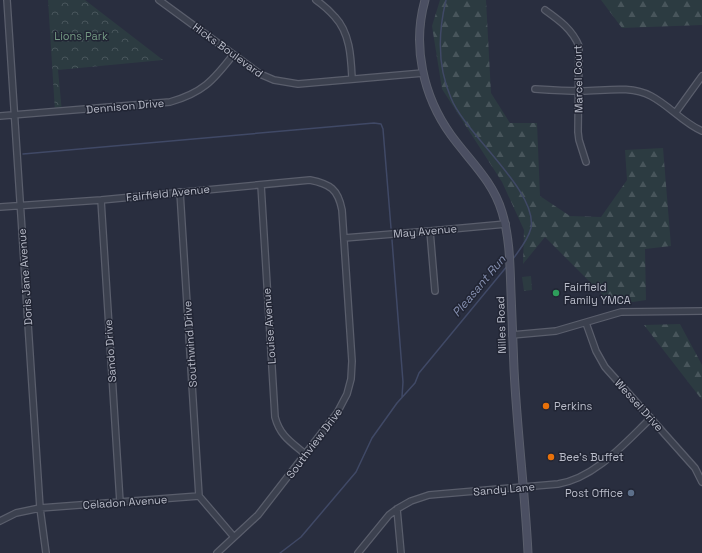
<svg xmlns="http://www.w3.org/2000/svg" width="702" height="553" viewBox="0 0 702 553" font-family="'Space Grotesk',sans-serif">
  <defs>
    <pattern id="forest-firs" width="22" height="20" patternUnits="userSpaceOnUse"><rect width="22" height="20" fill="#2c3b41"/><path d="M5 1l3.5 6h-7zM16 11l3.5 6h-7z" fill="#48555b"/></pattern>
    <pattern id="park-crowns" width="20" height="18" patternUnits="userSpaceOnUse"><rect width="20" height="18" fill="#2c3b41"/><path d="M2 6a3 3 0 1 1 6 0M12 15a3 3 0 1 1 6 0" fill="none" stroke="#48555b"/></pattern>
  </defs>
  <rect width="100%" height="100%" fill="#292e3f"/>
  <path fill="url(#forest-firs)" d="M440,0H486L491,93L510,123H537L540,196L570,216L601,217L627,180L625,150L663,148L671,246L645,249L646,300L613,305L545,237L523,264L524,230L502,182L442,89L432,26Z
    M601,0H702V25L622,28Z
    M680,324L702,365V400L644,325Z"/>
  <path fill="url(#park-crowns)" d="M48,0H85L163,60L58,70L62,112H55Z
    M531,276L532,290L524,291L522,277Z"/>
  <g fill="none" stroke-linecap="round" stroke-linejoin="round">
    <path stroke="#404966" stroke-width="1.5" d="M446,0C438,33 437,66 451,98C465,134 538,191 531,228C528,240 520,249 513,259
      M23,154L374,123L381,124L383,129L391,228
      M392,240L403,382L402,397
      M280,553L301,537L356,472L372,438L397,403L415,383L419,373L508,265"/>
    <g stroke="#5a5e6c" stroke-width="8">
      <path id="street" d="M7,0L40,508L46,553
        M159,0L260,74L274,80L298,84L423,73
        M316,0C323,5 329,10 335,17C350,33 351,57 352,78
        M545,10C559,20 572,29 579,46L578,132L579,140L586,162
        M535,89C550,90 566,91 581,91C604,91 630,85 651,96C670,106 683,123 702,131
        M676,112L702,76
        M0,116L170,102C202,93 213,81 233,55
        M261,185L275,417C280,436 291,442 305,454
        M180,192L199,496
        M101,200L120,502
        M0,207L101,200L310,180C330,184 338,189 342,210L352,361L351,379L347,394L337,413L258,515L217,553
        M430,231L435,291
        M344,238L430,231L506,224
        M586,323L596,351L605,367L695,468L702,482
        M512,335L556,331L621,312L702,311
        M199,496L234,537
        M397,509L401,553
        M0,521L16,513L40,508L199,496
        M358,553L389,515L397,509L411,501L429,495L558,484C595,478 625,443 651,418"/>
    </g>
    <g stroke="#5a5e6c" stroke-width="9">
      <path id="secondary" d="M425,0C412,46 423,96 451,135C469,160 493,181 502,212C510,238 510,266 511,293C512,319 513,344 514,369C517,430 525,492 528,553"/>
    </g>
    <use href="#street" stroke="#3c414f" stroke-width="5.5"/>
    <use href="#secondary" stroke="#4b4f62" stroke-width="7"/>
  </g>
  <circle fill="#2e9e5b" stroke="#212534" stroke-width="1.5" cx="556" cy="293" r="4"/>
  <g fill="#e8710a" stroke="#212534" stroke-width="1.5">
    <circle cx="546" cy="406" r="4"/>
    <circle cx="551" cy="457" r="4"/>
  </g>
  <circle fill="#5c6f8a" stroke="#212534" stroke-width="1.5" cx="631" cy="493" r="4"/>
  <g text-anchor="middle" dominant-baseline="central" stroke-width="3" stroke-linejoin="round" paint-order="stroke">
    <g font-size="11" fill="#739882" stroke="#212534">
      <text x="81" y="36">Lions Park</text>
    </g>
    <g font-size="11" fill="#b9bcc9" stroke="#212534">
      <text transform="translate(228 50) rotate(36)">Hicks Boulevard</text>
      <text transform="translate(578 79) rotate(-91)">Marcel Court</text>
      <text transform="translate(125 106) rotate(-5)">Dennison Drive</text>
      <text transform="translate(168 193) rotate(-6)">Fairfield Avenue</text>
      <text transform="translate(425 231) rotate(-5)">May Avenue</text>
      <text transform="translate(25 277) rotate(-94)">Doris Jane Avenue</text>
      <text transform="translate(501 325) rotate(-92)">Nilles Road</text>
      <text transform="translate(269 326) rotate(-94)">Louise Avenue</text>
      <text transform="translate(190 344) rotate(-94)">Southwind Drive</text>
      <text transform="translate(110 351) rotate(-94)">Sando Drive</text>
      <text transform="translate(639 405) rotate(48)">Wessel Drive</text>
      <text transform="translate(314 443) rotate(-53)">Southview Drive</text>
      <text transform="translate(504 489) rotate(-5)">Sandy Lane</text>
      <text transform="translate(125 502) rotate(-4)">Celadon Avenue</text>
    </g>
    <g font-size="11" fill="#b9bcc9" stroke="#212534" text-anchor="start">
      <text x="564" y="287">Fairfield<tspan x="564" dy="13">Family YMCA</tspan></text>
      <text x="554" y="406">Perkins</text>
      <text x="559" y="457">Bee's Buffet</text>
      <text x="623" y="493" text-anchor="end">Post Office</text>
    </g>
    <g font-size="12" font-style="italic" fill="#848eae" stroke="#212534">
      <text transform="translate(479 286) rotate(-50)">Pleasant Run</text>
    </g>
  </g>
</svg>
